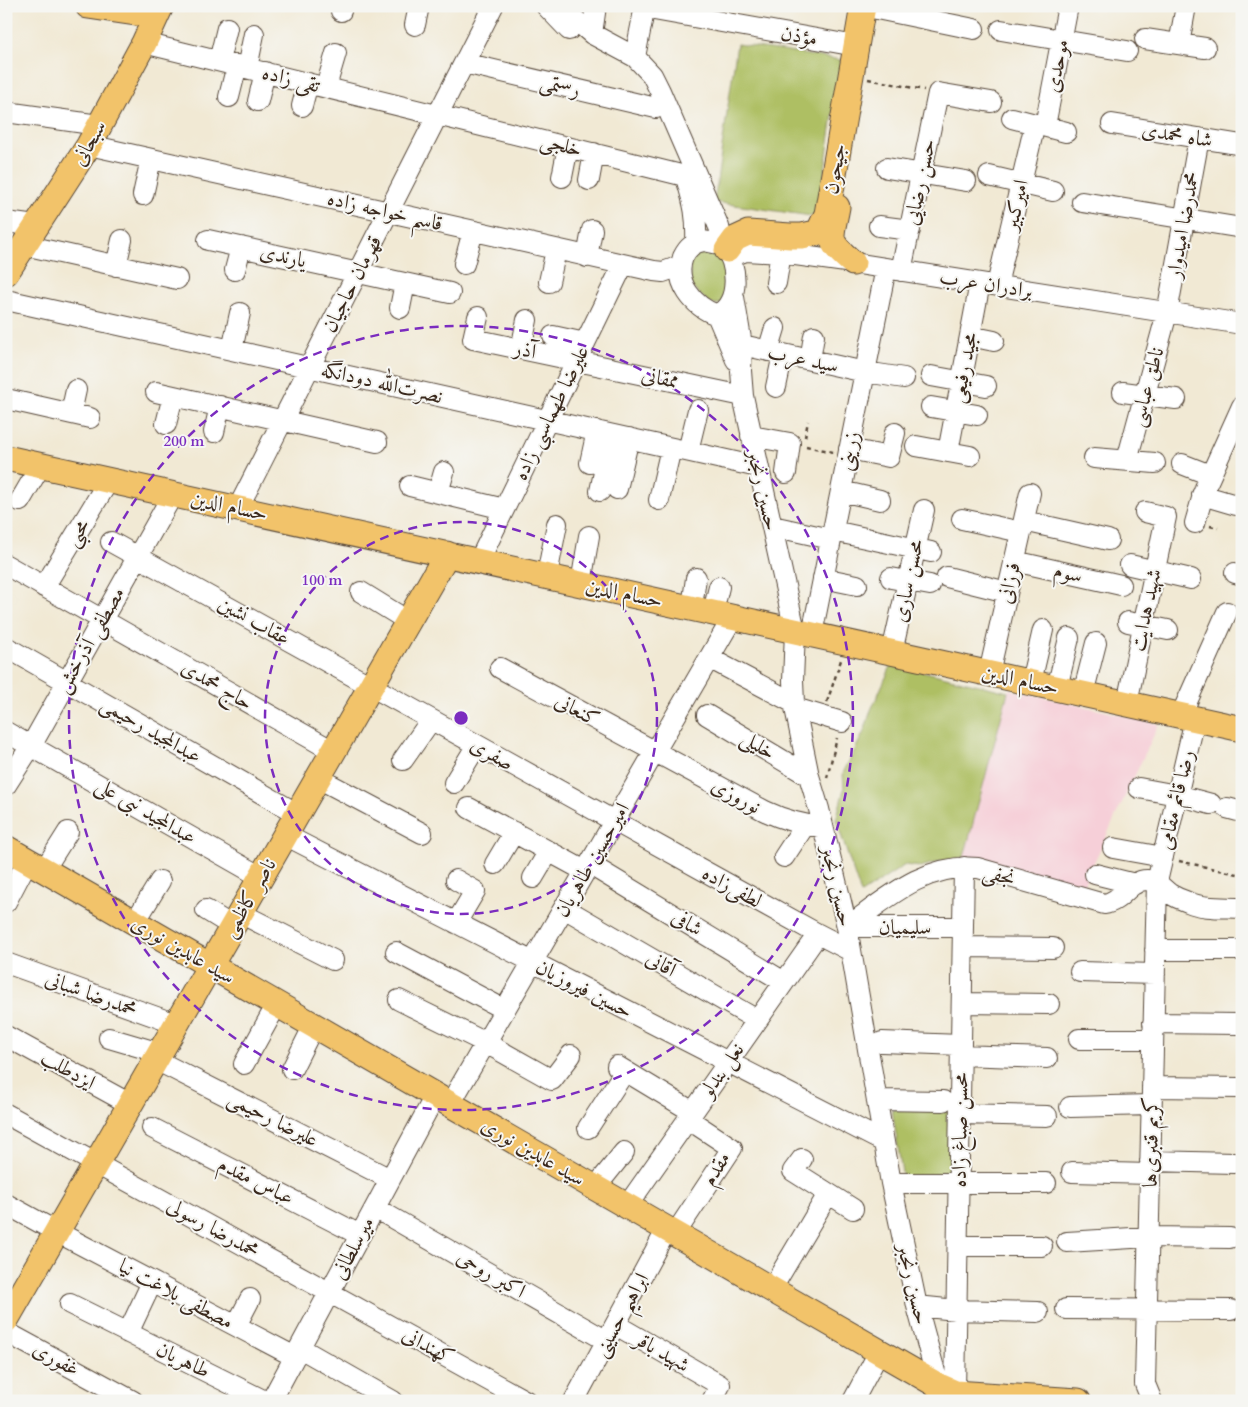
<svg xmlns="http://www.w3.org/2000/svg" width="1248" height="1407" viewBox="0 0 1248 1407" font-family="Cardo,Amiri,serif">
  <rect width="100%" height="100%" fill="#f6f6f2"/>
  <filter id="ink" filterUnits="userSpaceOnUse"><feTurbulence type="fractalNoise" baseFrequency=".02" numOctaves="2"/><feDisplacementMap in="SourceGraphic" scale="10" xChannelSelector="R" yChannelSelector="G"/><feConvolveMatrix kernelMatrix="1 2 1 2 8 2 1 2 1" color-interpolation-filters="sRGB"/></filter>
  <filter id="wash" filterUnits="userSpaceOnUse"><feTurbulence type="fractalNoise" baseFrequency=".0096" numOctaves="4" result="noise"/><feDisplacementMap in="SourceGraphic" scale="20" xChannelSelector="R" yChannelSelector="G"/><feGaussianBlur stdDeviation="1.12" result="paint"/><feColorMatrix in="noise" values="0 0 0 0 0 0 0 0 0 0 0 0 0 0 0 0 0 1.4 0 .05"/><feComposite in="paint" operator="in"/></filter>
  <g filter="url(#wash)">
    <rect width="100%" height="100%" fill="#f1e9d4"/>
    <path fill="#f6cfd8" d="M1009,689L1159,724L1081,890L964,857Z"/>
    <path fill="#aebf63" stroke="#747440" d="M737,44L841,60L818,217L714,202Z
      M711,247L728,264L724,304H711L691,287L689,255Z
      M892,664L1008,692L964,857L942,861L920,867L905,865L861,894L836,820L844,789L843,773L864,732L871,710Z
      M892,1109L954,1112L952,1179H903Z"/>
  </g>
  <g filter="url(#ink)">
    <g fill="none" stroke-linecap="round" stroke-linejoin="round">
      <g stroke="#564739" stroke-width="22">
        <path id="minor" d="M546,6L569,30
          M563,6L572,17L592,34L635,57L652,75L660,91L719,227L723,245
          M872,8L974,29
          M654,10L856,46
          M341,11L342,6
          M415,25L419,6
          M1001,30L1127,51
          M592,34L596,6
          M1145,39L1205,48
          M144,43L685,176
          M1179,44L1186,6
          M635,57L645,6
          M219,61L227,28
          M464,63L656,108
          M247,68L254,34
          M326,87L336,53
          M229,97L237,65
          M258,101L265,72
          M302,106L308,83
          M6,112L99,125
          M1012,118L1066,132
          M1112,124L1242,145
          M1045,126L1068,6
          M89,145L654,271L663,272L680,266
          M887,168L966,181
          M989,176L1053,191
          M562,177L568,147
          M589,180L594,153
          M687,181C694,204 697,217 696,242
          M143,195L151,159
          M1082,202L1242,228
          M6,222L36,226
          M879,226L910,230
          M208,240L450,293
          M704,241L723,245C738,264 741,302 717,315C694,307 673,282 683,257C688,247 693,243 704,241Z
          M24,245L177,279
          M587,257L592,230
          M730,257L746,251L781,253L853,263L1242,324
          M464,264L473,231
          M116,266L122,240
          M235,270L241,247
          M901,271L938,93L991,102
          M549,282L556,250
          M776,283L781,253
          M997,285L1035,124
          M734,297L742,345L741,371L743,396L795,631L793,681L794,703L809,776L819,809L847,927L891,1183L917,1306L941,1394
          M6,300L758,467
          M400,308L405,283
          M717,315L736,360
          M478,317L473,339L743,396
          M553,336L585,343
          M970,336L994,341
          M742,345L865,372L904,378
          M521,349L527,320
          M232,350L240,313
          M768,351L775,328
          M810,360L814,336
          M931,376L986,386
          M776,387L783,354
          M156,392L377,442
          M1123,392L1176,399
          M6,399L90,418
          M931,407L977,415
          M71,413L76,390
          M166,424L173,396
          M214,432L220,406
          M751,436L790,443L786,473
          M916,446L970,456
          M849,449L889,457L895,433
          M688,451L698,410
          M948,452L980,283
          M1094,458L1155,463
          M1127,460L1167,313L1199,138
          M590,463L597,431
          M1182,464L1210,475
          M410,486L504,509
          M617,489L629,438
          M600,491L612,435
          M841,491L880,500
          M438,493L444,472
          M1202,495L1236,505
          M659,500L671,448
          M20,501L41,465
          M238,508L493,6
          M962,519L1021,532
          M1024,521L1108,540
          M1195,523L1205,488L1242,406
          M772,526L831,539
          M833,531L931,552
          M111,542L818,934L851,951
          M479,561L623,265
          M1014,561L1121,585
          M6,565L333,751
          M1130,565L1191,579
          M1235,573L1242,575
          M547,575L557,524
          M947,577L1007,592
          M823,578L857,585
          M891,578L930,585
          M581,583L589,536
          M44,587L109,480
          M361,592L408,621
          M692,607L696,578
          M713,612L719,587
          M1128,622L1168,630
          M812,634L886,268
          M6,647L296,813
          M892,652L924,510
          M709,658L794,703
          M500,668L765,811C784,820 802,825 823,827
          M989,673L1030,493
          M1031,682L1043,630
          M1057,688L1069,638
          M1083,694L1096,643
          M1127,703L1166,517L1145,512
          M795,708L842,722
          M707,715L809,776
          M1181,715L1227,612
          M6,732L261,877
          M403,760L431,720
          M318,778L422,833
          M454,783L477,745
          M6,785L31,746L173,494
          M1139,788L1177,795L1211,804
          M469,808L585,871
          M1227,808L1242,812
          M285,835L884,1142
          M1113,848L1163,857
          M784,857L805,825
          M495,864L514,832
          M589,864L784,982
          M44,870L68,832
          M1095,874L1135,884
          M533,878L549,851
          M456,880L475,891L456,923
          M6,902L28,860
          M564,908L757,1020
          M206,910L232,926
          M240,913L333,960
          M135,922L160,881
          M847,927C887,898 925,863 978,868L1104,904C1122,902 1129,880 1147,880C1157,880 1162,888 1170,894C1175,897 1182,900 1188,902C1204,909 1224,907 1242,908
          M847,927H963
          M963,947L1053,948
          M1155,950H1242
          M396,952L505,1010
          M6,963L176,1024
          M1080,972L1155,974
          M399,1000L486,1043L552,1080L571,1055
          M962,1003L1049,1004
          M1153,1023L1239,1024
          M6,1036L130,1104
          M109,1038L160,1053
          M1079,1039H1153
          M882,1042L961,1045
          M961,1055L1047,1058
          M156,1060L390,1179
          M244,1064L277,1004
          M617,1066L693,1112
          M292,1069L314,1025
          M1152,1087L1240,1088
          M877,1100L943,1101
          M450,1104L733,617
          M1070,1107L1151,1105
          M6,1114L526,1401
          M960,1114L1047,1116
          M152,1128L360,1235
          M588,1128L625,1071
          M802,1159L793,1171L853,1209
          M1150,1161L1234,1163
          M1072,1172L1150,1174
          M891,1183H1046
          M595,1188L624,1152
          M6,1204L57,1232L295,1357
          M627,1206L818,934
          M375,1208L607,1341
          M675,1234L732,1148L688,1119
          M1067,1242L1148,1237L1230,1238
          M958,1246H1042
          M771,1290L828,1194
          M70,1304L265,1401
          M917,1306L956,1310L1038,1312
          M1066,1309L1231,1310
          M616,1325L720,1385L712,1401
          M236,1326L250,1299
          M6,1332L133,1401
          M128,1333L152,1282
          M300,1348L393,1401
          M955,1393L964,867
          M271,1401L435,1096
          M574,1401L667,1229
          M853,1401L879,1352
          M1152,1401L1145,1384L1157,882L1195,719"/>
      </g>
      <g stroke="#564739" stroke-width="27">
        <path id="major" d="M88,6L156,16
          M837,207C831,240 825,239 853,263
          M727,250L735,239L748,233L790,236H802L816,233L820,229L827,214L863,6
          M6,273L89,145L144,43L161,6
          M6,458L1242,729
          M6,848L939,1386L955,1393L1078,1401
          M6,1320L447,554"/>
      </g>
      <path stroke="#564739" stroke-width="2.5" stroke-dasharray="4 4" stroke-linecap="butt" d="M868,79L924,90
        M805,437L808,421
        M806,446L833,452
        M1210,526L1218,528
        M827,702L841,660
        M827,778L837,738
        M1179,861L1242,875"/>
      <use href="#minor" stroke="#fff" stroke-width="20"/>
      <use href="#major" stroke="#f2c36a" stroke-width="25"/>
    </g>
  </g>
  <g fill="none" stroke="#7b2cbf" stroke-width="2.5" stroke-dasharray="9 6">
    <circle cx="461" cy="718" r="196"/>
    <circle cx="461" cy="718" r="392"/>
  </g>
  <g text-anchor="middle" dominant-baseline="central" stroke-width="4" stroke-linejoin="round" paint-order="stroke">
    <g font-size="21" fill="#3b2a1e" stroke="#f6f6f2">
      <text transform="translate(799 36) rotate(10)">مؤذن</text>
      <text transform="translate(1057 66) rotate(-79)">موحدی</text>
      <text transform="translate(291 79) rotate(14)">تقی زاده</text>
      <text transform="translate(560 86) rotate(13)">رستمی</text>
      <text transform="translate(1177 135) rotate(9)">شاه محمدی</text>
      <text transform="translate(89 143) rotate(-60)">سبحانی</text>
      <text transform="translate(561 145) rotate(14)">خلجی</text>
      <text transform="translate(835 169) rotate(-80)">جیحون</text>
      <text transform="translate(920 182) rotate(-78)">حسن رضایی</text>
      <text transform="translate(1016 205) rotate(-77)">امیرکبیر</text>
      <text transform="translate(385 211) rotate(13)">قاسم خواجه زاده</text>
      <text transform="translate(1183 225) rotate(-80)">محمدرضا امیدوار</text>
      <text transform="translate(283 256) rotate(12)">یارندی</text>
      <text transform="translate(352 284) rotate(-63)">قهرمان حاجیان</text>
      <text transform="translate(986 284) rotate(9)">برادران عرب</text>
      <text transform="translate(525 350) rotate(11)">آذر</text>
      <text transform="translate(803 359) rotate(12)">سید عرب</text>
      <text transform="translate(964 368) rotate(-79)">مجید رفیعی</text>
      <text transform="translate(660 378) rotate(12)">ممقانی</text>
      <text transform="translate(382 383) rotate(13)">نصرت‌الله دودانگه</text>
      <text transform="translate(1147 387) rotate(-75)">ناطق عباسی</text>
      <text transform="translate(551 413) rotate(-64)">علیرضا طهماسبی زاده</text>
      <text transform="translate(849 451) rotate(-79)">زرینی</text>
      <text transform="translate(763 490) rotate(77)">حسین رنجبر</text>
      <text transform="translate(229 506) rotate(12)">حسام الدین</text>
      <text transform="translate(77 533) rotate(-59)">محبی</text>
      <text transform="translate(1068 573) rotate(13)">سوم</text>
      <text transform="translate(908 581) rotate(-78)">محسن ساری</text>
      <text transform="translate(1009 583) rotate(-77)">فرزانی</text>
      <text transform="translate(624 593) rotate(12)">حسام الدین</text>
      <text transform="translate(1146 610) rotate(-78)">شهید هدایت</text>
      <text transform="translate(254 621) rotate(29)">عقاب نشین</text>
      <text transform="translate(90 640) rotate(-60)">مصطفی آذرخش</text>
      <text transform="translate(1020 680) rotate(12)">حسام الدین</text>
      <text transform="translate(217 685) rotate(30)">حاج محمدی</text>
      <text transform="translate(577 710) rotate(28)">کنعانی</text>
      <text transform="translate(151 730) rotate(30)">عبدالمجید رحیمی</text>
      <text transform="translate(758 745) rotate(31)">خلیلی</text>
      <text transform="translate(492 754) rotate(29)">صفری</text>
      <text transform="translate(736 796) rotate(28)">نوروزی</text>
      <text transform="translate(1176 800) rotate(-77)">رضا قائم مقامی</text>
      <text transform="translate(146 811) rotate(30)">عبدالمجید نبی علی</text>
      <text transform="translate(592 860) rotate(-60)">امیرحسین طاهریان</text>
      <text transform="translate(999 875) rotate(15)">نجفی</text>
      <text transform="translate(837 886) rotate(77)">حسین رنجبر</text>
      <text transform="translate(732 887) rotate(29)">لطفی‌زاده</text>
      <text transform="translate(249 898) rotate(-60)">ناصر کاظمی</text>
      <text transform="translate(687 923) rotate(31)">شافی</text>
      <text x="905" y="927">سلیمیان</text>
      <text transform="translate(183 950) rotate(30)">سید عابدین نوری</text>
      <text transform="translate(661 964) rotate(30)">آقانی</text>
      <text transform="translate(584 989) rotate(27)">حسین فیروزیان</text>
      <text transform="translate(91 994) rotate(20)">محمدرضا شبانی</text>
      <text transform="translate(68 1070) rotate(29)">ایزدطلب</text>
      <text transform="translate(722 1070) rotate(-55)">نعل بندلو</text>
      <text transform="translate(273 1119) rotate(27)">علیرضا رحیمی</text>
      <text transform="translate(960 1130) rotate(-89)">محسن صباغ زاده</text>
      <text transform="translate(1151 1142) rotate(-89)">کریم قنبری‌ها</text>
      <text transform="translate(533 1152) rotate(30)">سید عابدین نوری</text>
      <text transform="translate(716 1169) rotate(-60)">مقدم</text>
      <text transform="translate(256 1181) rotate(27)">عباس مقدم</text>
      <text transform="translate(213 1228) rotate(29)">محمدرضا رسولی</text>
      <text transform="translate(353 1248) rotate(-62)">میرسلطانی</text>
      <text transform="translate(491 1274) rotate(30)">اکبر روحی</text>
      <text transform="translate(913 1284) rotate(77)">حسین رنجبر</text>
      <text transform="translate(176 1294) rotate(28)">مصطفی بلاغت نیا</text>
      <text transform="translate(621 1315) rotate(-61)">ابراهیم حسینی</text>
      <text transform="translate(428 1346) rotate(29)">کهندانی</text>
      <text transform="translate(662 1352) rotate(30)">شهید باقر</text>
      <text transform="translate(56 1359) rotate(29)">غفوری</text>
      <text transform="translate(183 1360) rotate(26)">طاهریان</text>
    </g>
  </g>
  <circle cx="461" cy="718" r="8" fill="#7b2cbf" stroke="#f6f6f2" stroke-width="2.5"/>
  <g font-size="15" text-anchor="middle" font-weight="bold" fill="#7b2cbf" stroke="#f6f6f2" stroke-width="4" stroke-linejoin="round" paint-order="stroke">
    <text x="184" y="446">200 m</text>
    <text x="322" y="585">100 m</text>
  </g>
  <rect width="1248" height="1407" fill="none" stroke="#f6f6f2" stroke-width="25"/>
</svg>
